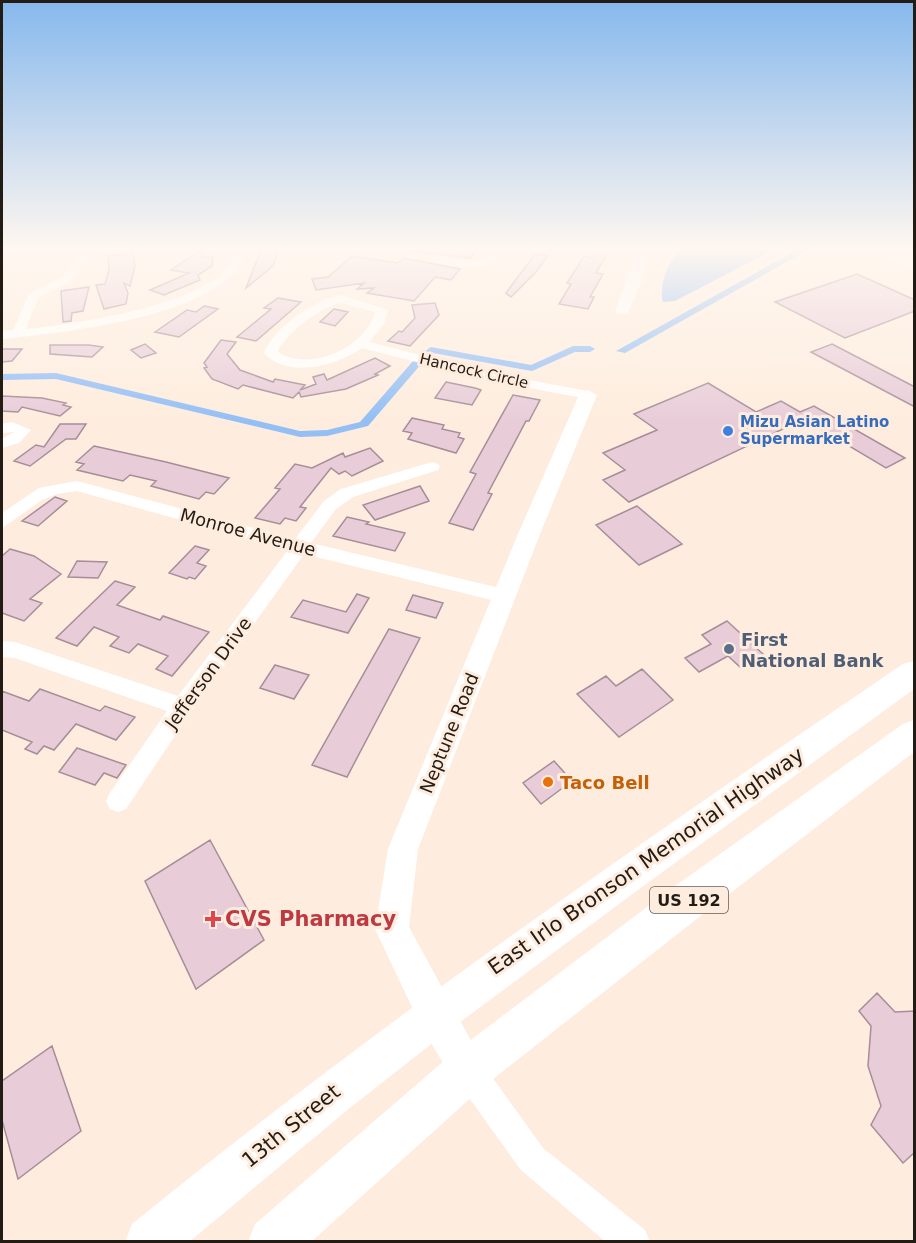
<svg xmlns="http://www.w3.org/2000/svg" width="916" height="1243" viewBox="0 0 916 1243" font-family="'DejaVu Sans',sans-serif">
  <rect width="100%" height="100%" fill="#feedde"/>
  <path fill="#94bff5" d="M682,247H775L777,248L675,301L663,302C658,286 669,259 682,247Z"/>
  <g fill="none" stroke-linecap="round" stroke-linejoin="round">
    <path fill="#94bff5" fill-rule="evenodd" d="M802,247H813L625,353L616,351Z
      M431,347L531,365L573,346H590L595,349L590,352H575L532,371L433,353L429,358H421V354Z
      M413,361L422,363L368,426L327,436L300,437L56,379L2,380V374L56,373L300,431L327,430L360,422Z"/>
  </g>
  <path fill="#e8cdd9" stroke="#a78d98" stroke-width="1.5" d="M205,247L201,257L213,256L212,266L198,275L200,280L164,295L150,290L189,273L171,270Z
    M262,247H272L278,252L273,266L246,288Z
    M415,247H479L470,258L411,251Z
    M597,247H611L596,273L603,274L590,297H594L588,309L559,304L571,284L567,283L584,256L592,258Z
    M133,253L135,266L130,286L124,283L128,293L126,304L104,309L96,285L105,284L109,270L108,256Z
    M535,254L548,256L536,272L511,297L506,293Z
    M352,256L398,263L403,258L460,269L451,280L435,277L414,301L367,293L374,288L357,289L364,283L316,290L312,279L328,277Z
    M857,274L915,300V311L845,338L775,302Z
    M89,287L83,311L72,313L71,321L63,322L61,291Z
    M278,298L301,302L256,341L237,337L271,309L264,308Z
    M435,303L439,315L410,346L388,341L399,331L402,332L415,318L412,305Z
    M204,306L218,309L179,337L155,332L187,310L196,312Z
    M334,309L348,312L335,326L320,322Z
    M221,340L236,342L227,354L240,370L273,382L275,379L305,385L300,390L316,384L313,377L324,374L327,380L375,358L390,366L375,374L378,375L346,389L301,397L299,392L293,398L243,385L238,389L212,379L204,368L207,367L204,363Z
    M145,344L156,353L141,358L131,350Z
    M832,344L915,387V407L811,352Z
    M50,345H89L103,347L92,357L50,354Z
    M2,349H22L12,361L2,362Z
    M446,382L475,388L481,390L472,405L435,398Z
    M708,383L756,412L781,401L800,412L814,406L905,458L886,468L804,419L629,502L603,480L625,470L603,453L657,430L634,414Z
    M513,395L540,400L529,421H526L488,493L492,494L473,530L449,523L476,474L470,472Z
    M2,396L42,398L66,403L63,405L71,407L60,416L22,407L18,412L2,411Z
    M412,418L444,425L442,429L460,433L458,437L464,439L456,453L408,439L412,433L403,431Z
    M60,424H86L76,439H66L30,466L14,461L36,445L44,447Z
    M94,446L166,462L229,478L214,494L206,492L199,499L151,486L156,481L130,475L123,481L77,470L84,464L76,462Z
    M370,448L383,461L352,476L345,471L339,474L331,468L300,507L306,508L296,521L285,518L280,524L255,518L280,489L275,488L295,464L312,468L343,453L345,457Z
    M420,486L429,501L375,520L363,505Z
    M55,497L67,501L38,526L22,521Z
    M637,506L682,544L639,565L596,525Z
    M347,517L369,522L366,524L405,533L395,551L333,536Z
    M195,546L209,550L197,563L206,566L195,579L189,577L187,579L169,573Z
    M10,549L34,556L61,574L30,599L42,603L24,621L2,613V556Z
    M77,561L107,562L98,578L68,577Z
    M115,581L135,587L117,605L160,620L163,616L209,632L172,676L156,669L168,656L138,644L129,653L110,646L119,637L94,627L77,646L56,638Z
    M357,594L369,598L348,633L291,617L303,600L346,612Z
    M413,595L443,603L436,618L406,610Z
    M727,621L763,654L740,667L728,656L699,672L685,658L711,644L702,635Z
    M389,629L420,638L347,777L312,765Z
    M275,665L309,675L294,699L260,688Z
    M642,669L673,700L619,737L577,694L606,676L616,686Z
    M40,689L100,711L105,706L135,717L116,740L76,724L54,750L44,746L37,754L25,749L32,742L2,730V691L29,701Z
    M77,748L126,765L117,778L104,773L95,785L59,772Z
    M554,761L572,781L541,804L523,783Z
    M210,840L264,940L196,989L145,881Z
    M877,993L895,1012L915,1011V1152L903,1163L871,1125L881,1106L868,1066L871,1026L859,1011Z
    M52,1046L81,1131L18,1179L2,1120V1081Z"/>
  <g fill="none" stroke-linecap="round" stroke-linejoin="round">
    <path fill="#fff" fill-rule="evenodd" d="M5,247H110L95,250L71,281L38,298L26,329C75,324 206,306 233,261L225,247H235L243,261C213,317 61,333 2,339V331L13,330L29,294L63,277L85,250H10Z
      M354,247C398,247 443,265 487,259L496,247H507L494,264L469,268Z
      M341,295L388,310L384,324L369,342L486,372L588,391L595,395L588,399L486,380L362,348C337,366 287,379 264,353C274,327 314,300 341,295ZM341,303L375,312C366,347 310,373 278,352C284,334 322,306 341,303Z
      M12,422L31,430L19,443L2,448V439L14,432L2,433V424Z
      M432,462L438,464L440,467L438,470L353,497L336,509L311,543L504,589L511,591L513,596L511,601L504,603L304,554L190,713L126,809L118,812L110,809L106,801L110,793L167,711L15,658L2,657V641L15,642L178,696L288,550L77,491L57,494L42,500L2,528V513L39,488L77,481L295,539L324,501L341,489Z
      M468,1055L479,1059L543,1148L645,1230L650,1242H606L521,1170L457,1081L453,1070L457,1059Z"/>
    <path fill="#fff" fill-rule="evenodd" d="M639,247H652L645,274L627,314H617L615,311Z
      M863,247H881L914,261V270Z
      M588,390L597,395L540,534L418,849L409,927L487,1070L481,1083L468,1089L455,1083L421,1026L375,929L388,849L518,534L579,395Z"/>
    <path fill="#fff" fill-rule="evenodd" d="M914,661V689L635,892L444,1034L351,1107L189,1242H125L132,1224C379,1023 640,843 903,664Z
      M914,720V752L703,914L484,1086L311,1242H248L255,1224L452,1054L675,886L903,724Z"/>
  </g>
  <linearGradient id="sky" x2="0" y2="1"><stop stop-color="#86b8ed"/><stop offset="0.59" stop-color="#fff7f0"/><stop offset="1" stop-color="#fff7f0" stop-opacity="0"/></linearGradient>
  <rect width="916" height="421" fill="url(#sky)"/>
  <circle fill="#3f7fe0" stroke="#feedde" stroke-width="2" cx="728" cy="431" r="6"/>
  <circle fill="#5c6f8a" stroke="#feedde" stroke-width="2" cx="729" cy="649" r="6"/>
  <circle fill="#e8710a" stroke="#feedde" stroke-width="2" cx="548" cy="782" r="6"/>
  <path fill="#e0444e" stroke="#feedde" stroke-width="2" d="M210 910h6v6h6v6h-6v6h-6v-6h-6v-6h6z"/>
  <g text-anchor="middle" dominant-baseline="central" stroke-width="6" stroke-linejoin="round" paint-order="stroke">
    <g font-size="15" fill="#231c15" stroke="#feedde">
      <text transform="translate(474 371) rotate(13)">Hancock Circle</text>
    </g>
    <g font-size="15" font-weight="bold" fill="#366cbe" stroke="#feedde" text-anchor="start">
      <text x="740" y="422">Mizu Asian Latino<tspan x="740" dy="17">Supermarket</tspan></text>
    </g>
    <rect fill="#feedde" stroke="#655b51" stroke-width="1.5" x="650" y="887" width="78" height="26" rx="4.5"/>
    <g font-size="16" font-weight="bold" fill="#231c15">
      <text x="689" y="900">US 192</text>
    </g>
    <g font-size="18" fill="#231c15" stroke="#feedde">
      <text transform="translate(248 532) rotate(15)">Monroe Avenue</text>
      <text transform="translate(208 673) rotate(-54)">Jefferson Drive</text>
      <text transform="translate(449 733) rotate(-68)">Neptune Road</text>
    </g>
    <g font-size="18" font-weight="bold" fill="#4e5e75" stroke="#feedde" text-anchor="start">
      <text x="741" y="639">First<tspan x="741" dy="21">National Bank</tspan></text>
    </g>
    <g font-size="18" font-weight="bold" fill="#c56008" stroke="#feedde" text-anchor="start">
      <text x="560" y="782">Taco Bell</text>
    </g>
    <g font-size="21" fill="#231c15" stroke="#feedde">
      <text transform="translate(646 861) rotate(-35)">East Irlo Bronson Memorial Highway</text>
      <text transform="translate(291 1126) rotate(-39)">13th Street</text>
    </g>
    <g font-size="21" font-weight="bold" fill="#be3a42" stroke="#feedde" text-anchor="start">
      <text x="225" y="919">CVS Pharmacy</text>
    </g>
  </g>
  <rect width="916" height="1243" fill="none" stroke="#231c15" stroke-width="6"/>
</svg>
